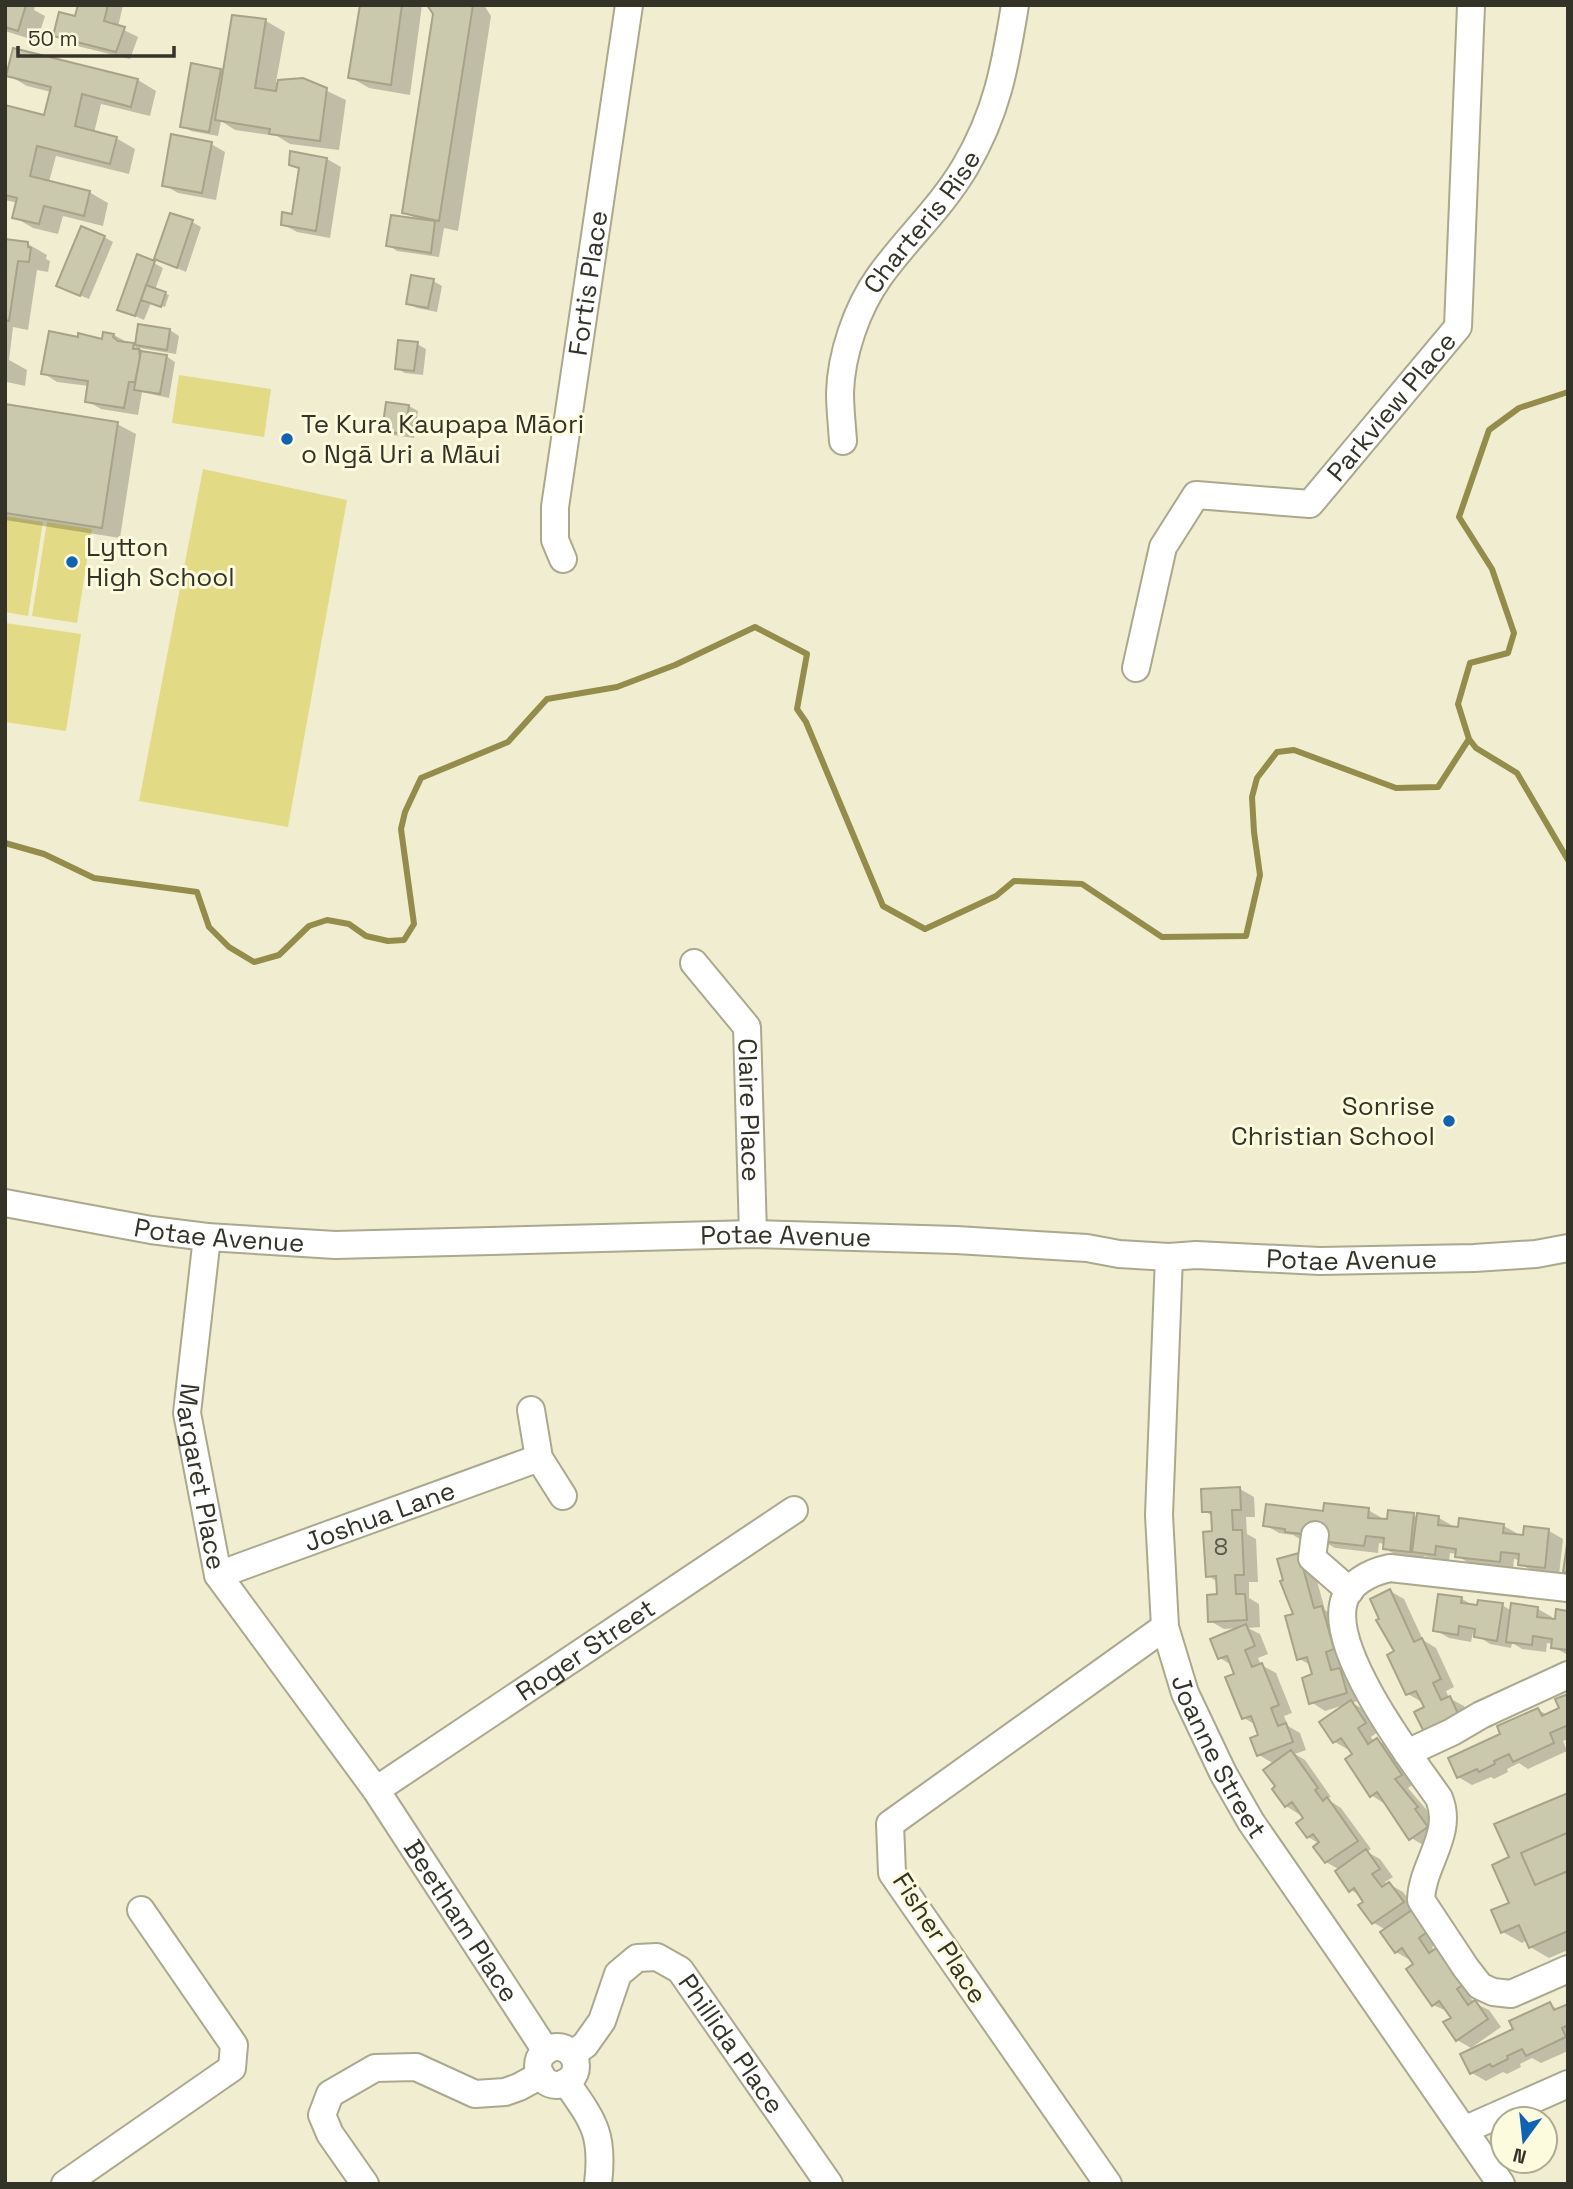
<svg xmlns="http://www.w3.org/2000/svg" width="1573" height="2189" viewBox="0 0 1573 2189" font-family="'Space Grotesk',sans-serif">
  <rect width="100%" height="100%" fill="#f0edd1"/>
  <path fill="#e3da85" d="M179,375L271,389L264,437L172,423Z
    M203,469L347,500L288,827L139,801Z
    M5,516L43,522L28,616L5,612Z
    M47,522L92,529L77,623L32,616Z
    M5,623L81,634L66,731L5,722Z"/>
  <path fill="#0003" d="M5,5H35L34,10L45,16L37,41L5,31Z
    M80,5H123L118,27L138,37L130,59L69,44L55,36L77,18Z
    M362,5H422L410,95L369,88L350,77Z
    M429,5H484L491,16L458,231L444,228L439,257L397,251L388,245L419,220L404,212L435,13Z
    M234,17L266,21L285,32L276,82L302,79L346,100L339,150L290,144L277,136L235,130L221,121L218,136L191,131L182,126L221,70L224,73Z
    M8,75L138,80L156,91L150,116L101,104L94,133L116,138L135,149L129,174L56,156L49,182L89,192L108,203L103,226L63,216L58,234L33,228L14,217L18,203L5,200V107L45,117L51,92L27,86Z
    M211,144L225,152L216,200L178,193L164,185Z
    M327,159L341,167L330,238L297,232L282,224L294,216L301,170L291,164Z
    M192,222L201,227L186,272L165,263Z
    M104,237L113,242L89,299L67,290Z
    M5,240L28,244L47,255L46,259L50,261L48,272L37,270L28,330L13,327L9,360L27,370L25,386L7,382L5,389Z
    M154,263L163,268L155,290L169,295L165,307L151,303L144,320L119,309Z
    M433,281L442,286L437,312L417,308L408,303Z
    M139,326L170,330L179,336L176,354L139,348L148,354L166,356L175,362L169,398L142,392L138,415L101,409L87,401L89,386L57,382L43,373L103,341L105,334L114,335L136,347Z
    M417,344L426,349L423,375L405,373L396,368Z
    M5,406L117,424L136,434L120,538L5,520Z
    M409,406L418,411L414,438L393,435L384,430Z
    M1240,1489L1254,1497L1255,1517H1246L1247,1534L1256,1539L1258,1582H1249V1598L1259,1604L1260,1627L1248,1628L1260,1634L1268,1654L1258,1658L1261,1665L1276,1673L1292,1713L1284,1716L1288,1726L1300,1733L1306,1750L1295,1754L1305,1760L1331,1797L1328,1798L1330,1801L1341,1808L1371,1849L1367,1852L1380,1859L1393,1877L1385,1882L1387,1885L1389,1884L1403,1892L1440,1941L1432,1947L1435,1951L1476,1992L1470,1997L1474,2003L1489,2010L1501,2027L1471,2048L1457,2040L1453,2018L1449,2012L1433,2005L1412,1959L1410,1960L1396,1952L1386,1930L1374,1923L1361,1905L1365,1902L1361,1896L1351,1890L1340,1870L1326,1862L1320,1844L1308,1837L1305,1818L1286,1806L1278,1787L1274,1764L1259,1755L1260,1736L1256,1725L1244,1718L1236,1675L1233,1666L1220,1658L1241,1628L1224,1629L1210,1621L1219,1596L1218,1582L1207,1575L1213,1533V1516L1204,1511Z
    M1368,1510L1382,1518V1521L1413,1515L1418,1518L1419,1515L1439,1518L1453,1526V1528L1504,1526L1518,1534L1517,1536L1524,1537L1525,1528L1549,1531L1563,1539L1559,1575L1534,1572L1520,1564V1560L1514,1559L1513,1569L1471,1564L1457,1556V1554L1450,1553L1449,1561L1424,1556L1423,1559L1398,1556L1384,1548L1385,1544L1379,1543L1378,1553L1335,1548L1321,1540L1300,1539L1293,1535L1279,1533L1265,1525L1324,1513Z
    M1279,1560L1312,1563L1325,1610L1336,1616L1348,1657L1339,1659L1342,1671L1354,1678L1360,1700L1352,1703L1365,1710L1379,1731L1371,1737L1374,1742L1377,1740L1391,1748L1415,1783L1408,1788L1431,1815L1428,1817L1441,1835L1425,1846L1411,1838L1385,1804L1371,1795L1351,1749L1349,1750L1335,1742L1321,1723L1347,1704L1325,1711L1311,1702L1314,1676L1312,1666L1298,1658L1295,1615Z
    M1390,1591L1404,1599L1423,1640L1436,1648L1454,1687L1446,1691L1449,1698L1464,1706L1474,1728L1426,1708L1422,1702L1408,1694L1397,1652Z
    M1440,1596L1462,1599L1475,1606L1502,1605L1512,1611L1538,1609L1552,1617L1551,1621H1557L1568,1613V1655L1553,1647L1554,1644L1547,1643L1546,1652L1522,1649L1512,1643L1511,1648L1490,1644L1473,1633L1471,1642L1449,1638L1435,1630Z
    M1568,1696V1739L1563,1741L1567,1751L1528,1769L1519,1763L1507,1769L1508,1772L1494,1779L1491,1777L1472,1785L1458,1777L1503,1735L1538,1710L1548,1715L1562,1709Z
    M1568,1794V1950L1549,1958L1530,1947L1527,1940L1522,1943L1503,1932L1511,1903V1858Z
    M1549,2004L1559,2010L1568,2006V2051L1541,2063L1532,2058L1520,2064L1521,2067L1507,2074L1503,2072L1486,2081L1472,2073L1515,2030Z"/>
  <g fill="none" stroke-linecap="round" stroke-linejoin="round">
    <path stroke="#938c4b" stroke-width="6" d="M1469,739L1476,748L1517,773L1568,860
      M5,843L44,854L94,878L197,892L209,927L229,947L254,962L279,955L309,926L327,920L349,924L366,936L388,941L404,940L414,924L401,829L405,812L421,778L508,742L547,699L617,687L675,665L755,627L807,654L797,709L806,722L883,906L925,929L996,896L1014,881L1082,884L1162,937L1246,936L1260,875L1254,832L1252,797L1257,778L1277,752L1294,750L1396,788L1438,787L1469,739L1458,704L1470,663L1508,653L1514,633L1492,569L1459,517L1489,430L1519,408L1568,392"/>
  </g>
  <path fill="#cac8ad" stroke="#a6a389" stroke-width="2" d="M5,5H26L18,31L5,27Z
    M78,5H108L104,21L125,27L116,52L53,36L59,12L75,16Z
    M360,5H402L391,85L348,78Z
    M427,5H473L439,221L402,213L433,14Z
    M232,15L266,19L255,88L276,91L278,80L303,78L327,88L320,141L269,134L270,129L215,120Z
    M13,48L138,79L131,107L82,94L75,126L117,137L110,164L37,146L30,176L90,191L84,216L44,206L39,224L12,218L17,198L5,195V105L44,115L51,87L6,76Z
    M191,63L221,69L209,132L180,127Z
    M171,134L212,142L202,193L162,186Z
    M290,151L327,158L316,231L281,225L282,212L292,214L299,168L289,165Z
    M170,213L193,220L177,268L154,259Z
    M391,215L435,221L431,253L386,246Z
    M81,226L105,236L80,296L56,286Z
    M5,239L28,242V247L31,248L29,262L18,261L9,321L5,320Z
    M137,254L155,261L135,316L117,310Z
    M411,275L434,279L428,308L406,304Z
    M146,285L166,292L161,307L141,300Z
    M138,324L170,329L167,350L135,345Z
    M49,331L78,337V333L102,339L103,332L114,334L113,337L118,341L134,343L133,349H139L140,357L135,382H129L124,408L85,402L88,381L41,374Z
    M398,340L418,342L414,371L395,369Z
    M141,351L167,355L160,394L134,390Z
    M386,402L409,405L405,434L382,431Z
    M5,404L118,422L102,528L5,513Z
    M1240,1487L1241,1510H1232L1233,1530H1242L1244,1575H1235L1236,1594H1245L1247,1620L1208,1622L1207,1595L1217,1594L1216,1576L1206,1577L1203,1532L1212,1531L1211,1512H1202L1201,1489Z
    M1324,1503L1369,1508L1368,1518L1387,1519L1388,1510L1414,1513L1410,1552L1383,1549L1384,1538L1366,1536L1364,1546L1319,1541L1303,1534L1285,1532V1529L1263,1526L1266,1504L1323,1511Z
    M1417,1513L1439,1516L1438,1525L1458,1527L1459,1518L1504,1524L1503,1533L1523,1535L1524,1526L1549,1529L1545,1568L1518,1565L1519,1554L1501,1552L1500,1562L1455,1557L1456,1549L1436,1546L1435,1555L1412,1552Z
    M1568,1538V1573L1563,1572Z
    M1299,1553L1314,1608L1322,1606L1334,1649L1326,1652L1331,1670L1340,1668L1347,1693L1309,1704L1302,1678L1312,1674L1307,1657L1297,1660L1285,1616L1293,1614L1280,1581L1283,1580L1277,1559Z
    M1390,1589L1414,1642L1422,1638L1441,1679L1433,1683L1441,1700L1450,1696L1461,1720L1426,1736L1414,1712L1424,1707L1416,1691L1406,1695L1387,1655L1394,1651L1376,1620L1379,1619L1370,1599Z
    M1438,1594L1462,1597L1461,1603L1477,1605L1478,1600L1503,1603L1497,1641L1474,1637L1475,1629L1459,1626L1458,1635L1433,1631Z
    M1511,1603L1538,1607L1537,1617L1555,1619L1556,1609L1568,1611V1650L1551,1648L1552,1639L1533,1636L1532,1645L1506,1642Z
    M1246,1624L1255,1646L1245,1650L1252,1667L1262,1663L1279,1705L1271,1708L1278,1726L1286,1723L1293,1742L1257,1756L1250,1738L1258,1735L1251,1716L1242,1719L1225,1677L1234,1674L1227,1656L1218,1659L1210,1639Z
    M1568,1694V1729L1566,1726L1550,1733L1554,1743L1513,1762L1509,1754L1494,1761L1495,1764L1479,1772L1477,1769L1457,1778L1448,1758L1500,1734L1497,1726L1538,1708L1542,1716L1559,1708L1555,1699Z
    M1351,1700L1366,1723L1358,1728L1368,1744L1377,1738L1402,1775L1395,1779L1418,1807L1415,1809L1428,1827L1409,1840L1377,1792L1370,1797L1345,1759L1352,1754L1341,1738L1333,1743L1319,1722Z
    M1291,1750L1318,1788L1315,1790L1323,1801L1327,1797L1358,1841L1325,1863L1313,1847L1319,1842L1313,1834L1307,1838L1296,1823L1303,1818L1292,1802L1285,1807L1272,1789L1275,1786L1263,1770Z
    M1568,1793V1835L1567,1833L1521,1853L1535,1885L1568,1871V1931L1529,1948L1519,1925L1501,1933L1491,1910L1509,1903L1492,1865L1509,1857L1494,1824Z
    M1567,1833L1568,1871L1535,1885L1521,1853Z
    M1366,1849L1380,1869L1372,1874L1382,1887L1389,1882L1404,1902L1372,1924L1358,1905L1363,1902L1354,1888L1349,1892L1335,1871Z
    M1412,1910L1427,1932L1419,1938L1429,1953L1438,1947L1464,1984L1457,1989L1468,2005L1475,2000L1488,2019L1456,2041L1443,2022L1451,2018L1439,2001L1432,2006L1406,1969L1413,1964L1402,1948L1395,1953L1380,1932Z
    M1550,2002L1554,2010L1568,2004V2025L1562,2028L1566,2037L1526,2056L1522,2049L1507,2056L1508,2059L1492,2067L1490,2064L1470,2074L1460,2054L1513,2029L1509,2021Z"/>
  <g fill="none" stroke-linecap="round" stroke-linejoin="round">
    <g stroke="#aaa88d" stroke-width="30">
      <g id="minor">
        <path id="s1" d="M843,441C842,425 840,409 840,393C841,354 857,308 879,277C906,239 940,209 965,167C997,113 1005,67 1015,5"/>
        <path id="s2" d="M563,559L555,540V507L629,5"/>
        <path id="s3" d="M1136,668L1163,547L1196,495L1310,504L1458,327L1471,5"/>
        <path id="s4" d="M694,963L747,1027L753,1234"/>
        <path id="s5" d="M5,1203L151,1230L207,1237L335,1245L753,1234L956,1240L1087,1248L1119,1254L1169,1257L1196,1255L1320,1261L1474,1258L1536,1254L1568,1248"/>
        <path id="s6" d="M207,1237L187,1413L218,1575L376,1790L546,2051"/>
        <path id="s7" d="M1169,1257L1159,1515L1165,1627L1185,1693L1223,1773L1251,1822L1501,2184"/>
        <path d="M531,1410L539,1458L563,1496"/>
        <path d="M1315,1535L1312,1558L1350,1591"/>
        <path id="s8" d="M218,1575L539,1458"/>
        <path d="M1568,1588L1390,1568C1371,1572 1347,1583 1343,1605C1333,1656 1410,1757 1439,1798C1454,1834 1422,1864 1421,1900L1466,1968L1480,1986L1493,1992L1511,1994L1568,1969"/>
        <path d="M1407,1753L1452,1732L1481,1715L1568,1675"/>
        <path id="s9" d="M376,1790L794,1510"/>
        <circle cx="557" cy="2066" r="19"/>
        <path id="s10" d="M572,2054L585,2045L602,2021L618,1974L637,1958L657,1957L680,1970L829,2184"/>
        <path d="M566,2082C594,2122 604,2134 598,2184"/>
        <path d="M1464,2130L1568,2084"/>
        <path d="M65,2184L232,2068L234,2045L141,1910"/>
        <path d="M365,2184L330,2134L322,2115L330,2094L375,2068L416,2067L475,2094L505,2092L519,2087L541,2075"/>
        <path d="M1108,2184L892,1873L890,1824L1165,1627"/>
      </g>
    </g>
    <use href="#minor" stroke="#fff" stroke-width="26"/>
  </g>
  <g fill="#1163b1" stroke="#fdfbde" stroke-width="2.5">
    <circle cx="287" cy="439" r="7"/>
    <circle cx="72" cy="562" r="7"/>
    <circle cx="1449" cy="1121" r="7"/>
  </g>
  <g text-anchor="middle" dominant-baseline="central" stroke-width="6" stroke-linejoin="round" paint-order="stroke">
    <g font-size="23" fill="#5a5849">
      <text x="1221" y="1547">8</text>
    </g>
    <g font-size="26" fill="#343328" stroke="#fdfbde">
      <text stroke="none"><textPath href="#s1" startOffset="242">Charteris Rise</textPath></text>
      <text stroke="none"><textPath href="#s2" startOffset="280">Fortis Place</textPath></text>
      <text stroke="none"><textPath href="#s3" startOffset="427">Parkview Place</textPath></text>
      <text stroke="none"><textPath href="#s4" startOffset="166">Claire Place</textPath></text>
      <text stroke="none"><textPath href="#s5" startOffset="217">Potae Avenue</textPath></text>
      <text stroke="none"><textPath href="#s5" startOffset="784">Potae Avenue</textPath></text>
      <text stroke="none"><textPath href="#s5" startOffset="1351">Potae Avenue</textPath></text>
      <text stroke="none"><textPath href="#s6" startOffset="242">Margaret Place</textPath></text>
      <text stroke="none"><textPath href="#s8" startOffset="172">Joshua Lane</textPath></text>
      <text stroke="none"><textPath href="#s9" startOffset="252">Roger Street</textPath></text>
      <text stroke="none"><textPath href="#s7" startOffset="511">Joanne Street</textPath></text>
      <text stroke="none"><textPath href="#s6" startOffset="765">Beetham Place</textPath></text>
      <text transform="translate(940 1938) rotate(57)">Fisher Place</text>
      <text stroke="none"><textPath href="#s10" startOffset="256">Phillida Place</textPath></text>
    </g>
    <g font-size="26" fill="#343328" stroke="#fdfbde" text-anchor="start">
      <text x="301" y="424">Te Kura Kaupapa Māori<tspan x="301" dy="30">o Ngā Uri a Māui</tspan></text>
      <text x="86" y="547">Lytton<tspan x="86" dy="30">High School</tspan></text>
      <text x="1435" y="1106" text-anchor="end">Sonrise<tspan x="1435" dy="30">Christian School</tspan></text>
    </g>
  </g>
  <rect width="1573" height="2189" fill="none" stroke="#343328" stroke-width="14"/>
  <g transform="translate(1524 2140) rotate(195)"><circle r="33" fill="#fdfbde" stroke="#adab95" stroke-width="2"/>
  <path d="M0-5L12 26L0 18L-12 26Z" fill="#1163b1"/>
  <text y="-10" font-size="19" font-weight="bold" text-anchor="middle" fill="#343328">N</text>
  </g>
  <path d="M18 46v10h156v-10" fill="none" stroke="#343328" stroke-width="3.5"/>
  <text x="28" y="46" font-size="21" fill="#343328" stroke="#fdfbde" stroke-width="5" paint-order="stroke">50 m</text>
</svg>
